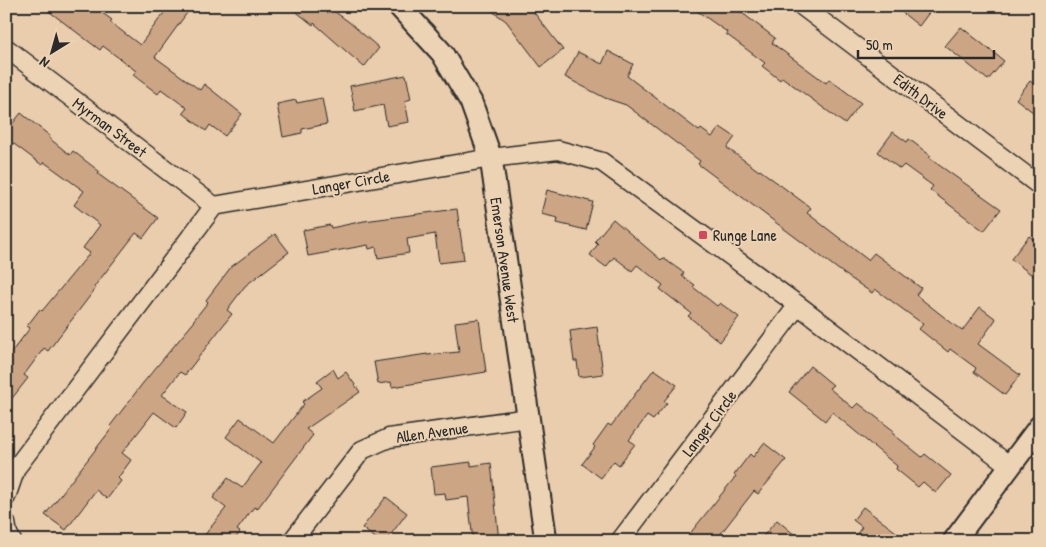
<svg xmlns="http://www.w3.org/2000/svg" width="1046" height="547" viewBox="0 0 1046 547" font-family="'Patrick Hand',sans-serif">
  <rect width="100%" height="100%" fill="#e9cdac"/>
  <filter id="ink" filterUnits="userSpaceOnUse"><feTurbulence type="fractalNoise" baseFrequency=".02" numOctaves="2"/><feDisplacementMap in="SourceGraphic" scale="10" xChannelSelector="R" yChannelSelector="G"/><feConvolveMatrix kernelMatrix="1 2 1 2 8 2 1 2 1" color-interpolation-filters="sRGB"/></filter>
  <g filter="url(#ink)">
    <path fill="#cba584" stroke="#2b2b2b" d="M42,6H93L112,20L110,22L140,45L169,6H192L155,57L200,90L204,84L242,114L225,136L210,125L206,131L183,113L187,108L161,89L158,94L133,75L136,71L103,46L100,50Z
      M289,6H327L349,22L379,48L364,67L314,23L313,25Z
      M485,6H529L563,50L541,67L506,21Z
      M690,6H733L775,38L772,43L826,83L829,79L861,103L845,124L782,77L780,80L762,66L765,63L726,34L727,32Z
      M894,6H934L919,26Z
      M961,27L1004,61L988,80L945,46Z
      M608,51L633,64L627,76L699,131L701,129L712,137L720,127L735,137L727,148L759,171L760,170L811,208L807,213L868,260L874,253L921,288L916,295L962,331L980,307L996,319L978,344L1020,375L1005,395L974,372L976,368L950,349L948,352L919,329L923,324L875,289L872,293L843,273L698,164L700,161L626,105L605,98L565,77L578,52L602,64Z
      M406,75L411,99L405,101L409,122L387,126L383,105L355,111L350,86Z
      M1030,81L1040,88V104L1034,113L1016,99Z
      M322,98L327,124L302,129V133L283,137L277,104L296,100L297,103Z
      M21,113L50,136L49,138L70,155L73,151L100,172L98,174L158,218L143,238L136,233L94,287L96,288L48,351L44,348L24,375L28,378L6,406V359L30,328L27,326L40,309L42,311L90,253L83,248L100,225L74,205L84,191L44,162L42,165L6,138V132Z
      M893,132L907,142L909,139L931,156L929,158L1001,209L984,231L930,190L933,186L904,165L900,169L878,152Z
      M547,190L593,202L586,230L557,223L558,218L541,214Z
      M457,209L464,260L439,263L435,234L407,239L409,253L378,258L376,247L369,249L368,245L308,256L303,230L330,225L331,228L364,221Z
      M613,219L661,260L663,258L684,273L682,276L695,285L693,287L717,306L720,303L739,317L720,342L688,316L691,313L660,289L663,285L637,265L632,271L614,257L606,267L590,255L598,244L595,241Z
      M275,234L289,252L245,286L227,310L232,314L214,337L185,375L180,372L162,395L187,412L176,428L154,412L122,453L131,460L118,478L121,481L107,499L96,490L66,530L45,515L112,428L110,426L143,383L194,322L193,321L208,302L206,300L231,267Z
      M1029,236L1040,244V281L1011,259Z
      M479,319L486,372L392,387L391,382L378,384L374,362L427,354V355L459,352L455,322Z
      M597,327L603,374L579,377L577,361H574L570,331Z
      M810,366L833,385L829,388L853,408L858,403L894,431L892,433L922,457L925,454L951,475L936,493L923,482L918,487L896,469L897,466L832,412L825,421L789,392Z
      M333,369L338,378L346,372L360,392L306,429L313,435L257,509L254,507L237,530L240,532L234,541H200L226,508L213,498L228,478L242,488L261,463L226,437L240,418L274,443L304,404L302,402L322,388L317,381Z
      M654,369L677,385L664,401L667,403L653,420L647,416L629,440L635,444L619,465L614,461L601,478L582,464L595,447L593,445L608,424L611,426Z
      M764,443L786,460L758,494L754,491L715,541H684L736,476L734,475L750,454L753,457Z
      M471,462V466L491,463L499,541H473L468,497L446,500L445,493L434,494L431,467Z
      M386,497L407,513L386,541H379L362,528Z
      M863,507L908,541H863L856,535L862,527L853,520Z
      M777,520L802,541H759Z"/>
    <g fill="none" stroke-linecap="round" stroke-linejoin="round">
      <g stroke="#2b2b2b" stroke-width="21">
        <path id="minor" d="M802,6L1040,186
          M6,48L214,206
          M6,497L16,468L214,206L491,158L558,150L602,162L798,305L1010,466
          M6,523L8,534L12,541
          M292,541L362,450L389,438L528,418
          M620,541L798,305"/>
      </g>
      <g stroke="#2b2b2b" stroke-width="25">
        <path id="tertiary" d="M399,6L442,53L471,102L491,158L546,541
          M954,541L1040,426"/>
      </g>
      <use href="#minor" stroke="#ecd3b3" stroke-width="18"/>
      <use href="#tertiary" stroke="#ecd3b3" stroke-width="21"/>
    </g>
  </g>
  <rect fill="#d1495b" stroke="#ecd3b3" stroke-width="2" x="698" y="230" width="10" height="10" rx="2.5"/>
  <g text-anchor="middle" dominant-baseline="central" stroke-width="4" stroke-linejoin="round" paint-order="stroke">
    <g font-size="16" fill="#2b2b2b" stroke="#ecd3b3">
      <text transform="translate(921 96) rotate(37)">Edith Drive</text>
      <text transform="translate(110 127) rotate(37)">Myrman Street</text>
      <text transform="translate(351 182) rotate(-10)">Langer Circle</text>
      <text transform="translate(505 260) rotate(82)">Emerson Avenue West</text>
      <text transform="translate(709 423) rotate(-53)">Langer Circle</text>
      <text transform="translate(432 432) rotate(-8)">Allen Avenue</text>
    </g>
    <g font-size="16" fill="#2b2b2b" stroke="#ecd3b3" text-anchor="start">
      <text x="713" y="235">Runge Lane</text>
    </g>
  </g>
  <rect width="1046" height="547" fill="none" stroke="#ecd3b3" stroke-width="25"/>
  <rect x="12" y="12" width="1021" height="522" fill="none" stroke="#2b2b2b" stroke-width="2" filter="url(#ink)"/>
  <g transform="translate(52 52) rotate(217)" stroke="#ecd3b3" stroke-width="4" paint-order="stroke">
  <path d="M0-4L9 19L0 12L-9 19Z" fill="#2b2b2b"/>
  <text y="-8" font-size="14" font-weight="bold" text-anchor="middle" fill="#2b2b2b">N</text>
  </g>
  <path d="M858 50v8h136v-8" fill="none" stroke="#2b2b2b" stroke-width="2.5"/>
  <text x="866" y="50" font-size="15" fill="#2b2b2b" stroke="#ecd3b3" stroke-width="4" paint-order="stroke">50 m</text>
</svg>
